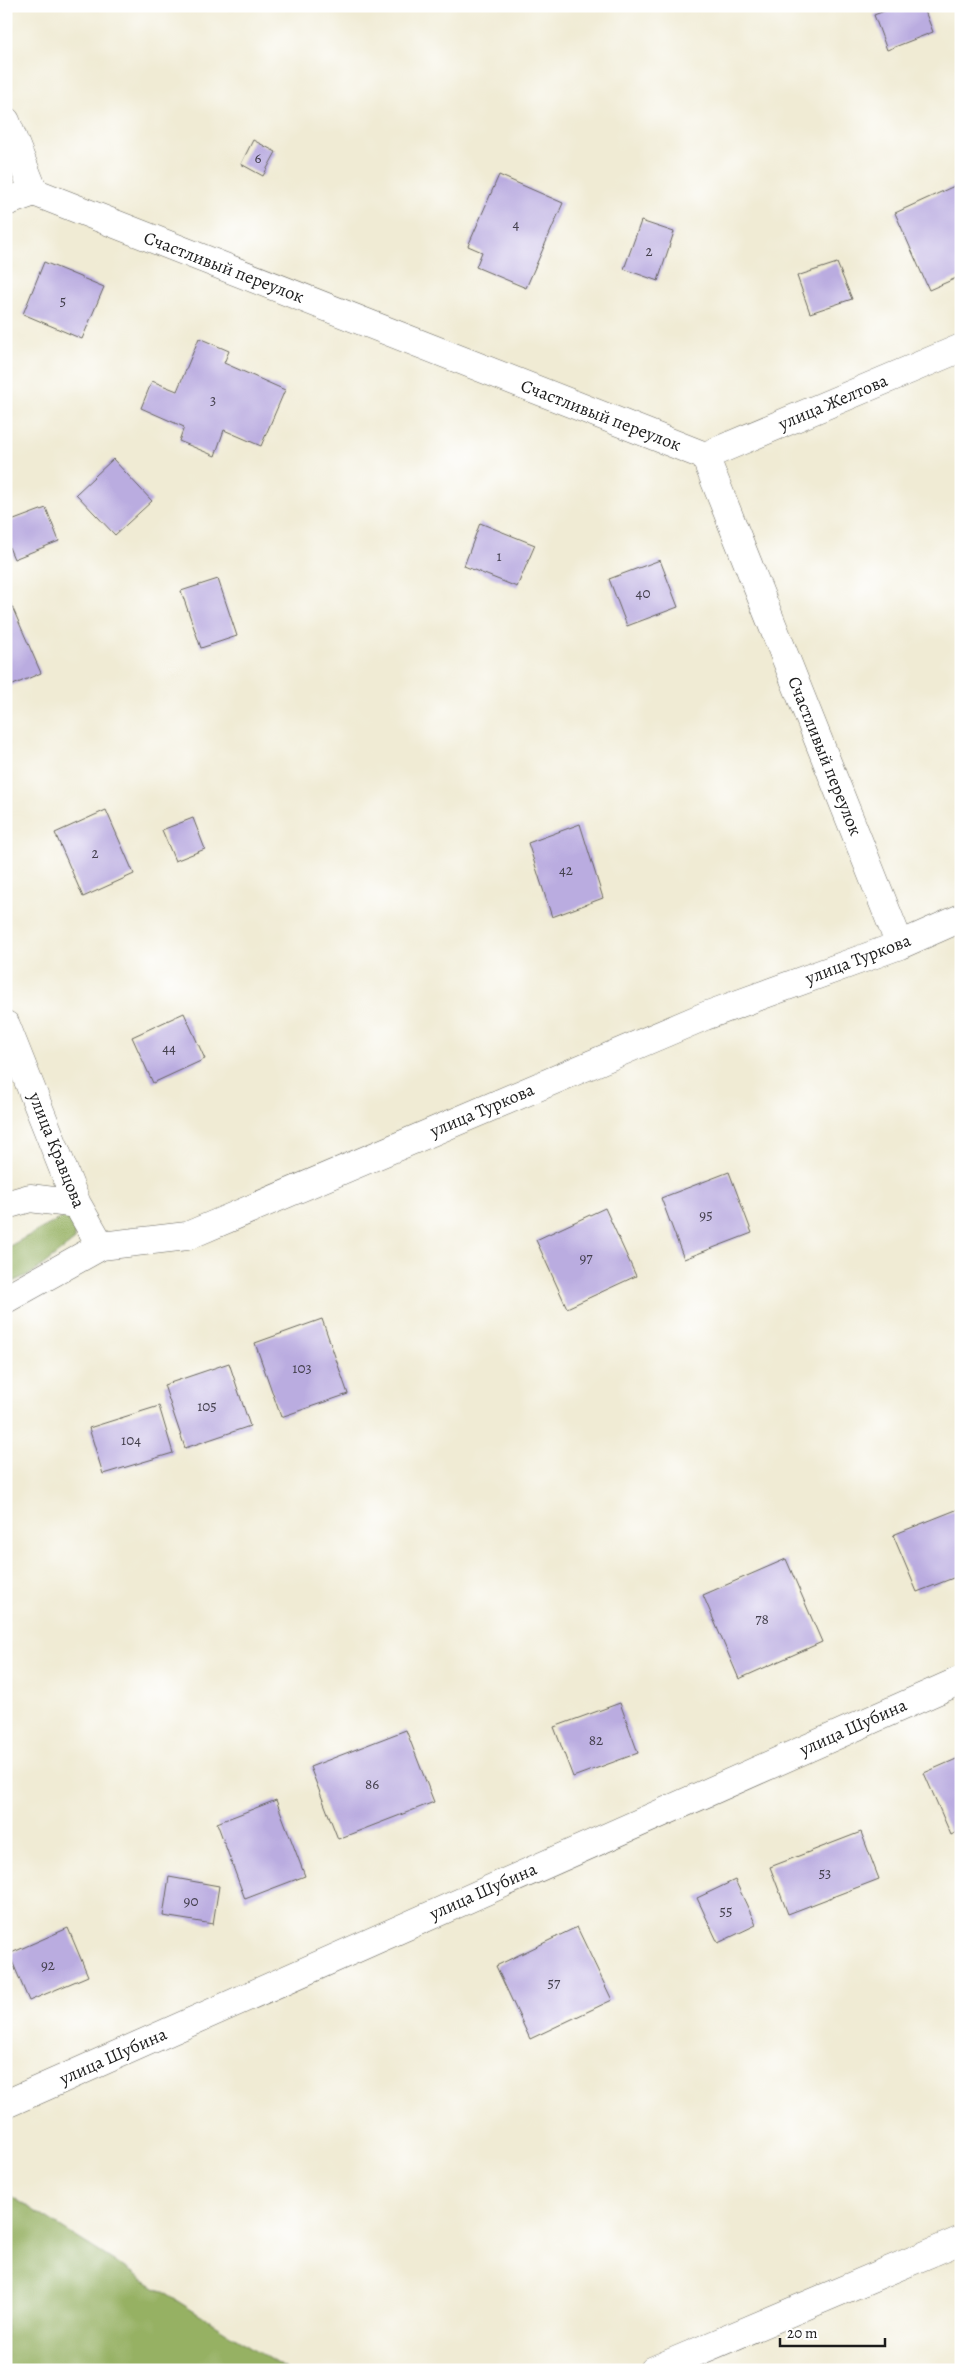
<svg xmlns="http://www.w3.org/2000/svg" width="967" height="2376" viewBox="0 0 967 2376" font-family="Alegreya,serif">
  <rect width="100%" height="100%" fill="#fff"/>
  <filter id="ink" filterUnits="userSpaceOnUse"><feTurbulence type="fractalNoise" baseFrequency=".02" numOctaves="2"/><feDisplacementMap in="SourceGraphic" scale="10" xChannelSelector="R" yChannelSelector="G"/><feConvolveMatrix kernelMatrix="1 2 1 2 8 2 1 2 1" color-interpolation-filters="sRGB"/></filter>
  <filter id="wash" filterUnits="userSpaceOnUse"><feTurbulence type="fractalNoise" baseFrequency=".0096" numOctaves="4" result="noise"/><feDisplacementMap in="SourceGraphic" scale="20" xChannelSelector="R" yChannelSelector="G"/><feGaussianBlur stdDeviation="1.12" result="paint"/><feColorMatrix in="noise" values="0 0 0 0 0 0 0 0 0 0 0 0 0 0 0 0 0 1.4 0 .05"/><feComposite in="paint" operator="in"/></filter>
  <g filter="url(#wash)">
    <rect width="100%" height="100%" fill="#f0ebd4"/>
    <path fill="#96b163" stroke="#596640" d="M74,1211L75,1240L34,1272L6,1285V1248Z
      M6,2193L287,2370H6Z"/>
    <g id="blocks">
      <path fill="#baace0" d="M897,6H923L933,32L887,50L874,15Z
        M253,140L276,152L263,176L241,164Z
        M499,175L563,203L526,288L476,267L482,252L468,246Z
        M961,183V276L929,290L895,213Z
        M641,221L674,232L658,281L624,269Z
        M44,262L104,287L82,339L23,314Z
        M837,263L852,299L810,313L797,276Z
        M199,338L229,351L224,363L285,390L261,446L224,430L215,456L179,441L184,427L141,408L152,381L177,391Z
        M113,459L152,501L115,535L76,494Z
        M46,508L59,541L14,559L6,540V523Z
        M480,523L535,545L517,587L464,566Z
        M660,560L678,607L627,626L609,579Z
        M218,579L237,636L201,648L181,591Z
        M10,602L41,673L6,688V603Z
        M106,810L134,874L83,897L55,833Z
        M193,818L205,849L175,861L162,830Z
        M580,824L603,898L552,917L528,843Z
        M184,1013L205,1059L153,1083L132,1037Z
        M729,1172L752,1233L684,1259L661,1198Z
        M605,1208L636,1276L567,1308L536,1240Z
        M322,1319L348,1394L281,1417L255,1343Z
        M229,1363L250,1426L185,1448L164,1385Z
        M159,1406L173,1453L103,1474L89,1428Z
        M961,1508V1575L917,1592L893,1535Z
        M786,1559L822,1642L739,1679L703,1595Z
        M620,1703L638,1753L573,1777L554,1727Z
        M406,1730L434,1802L338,1839L310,1767Z
        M961,1757V1830L951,1835L924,1773Z
        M276,1800L305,1876L245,1899L217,1823Z
        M861,1832L879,1879L788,1914L770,1867Z
        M169,1877L219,1886L213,1924L163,1916Z
        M735,1880L756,1925L718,1943L697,1898Z
        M577,1927L612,2000L530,2039L496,1966Z
        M68,1928L88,1976L29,2001L9,1954Z"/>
    </g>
  </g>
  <g filter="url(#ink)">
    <use href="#blocks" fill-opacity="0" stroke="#66645c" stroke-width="1"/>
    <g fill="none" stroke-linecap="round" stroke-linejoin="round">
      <g stroke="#66645c" stroke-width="29">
        <path id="street" d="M6,121L34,192
          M6,202L34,192L705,456L900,945
          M705,456L961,348
          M6,1025L77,1204L101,1246
          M6,1205L30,1198L77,1204
          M6,1299L101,1246L187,1236L705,1016L900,945L961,918
          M6,2104L961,1680
          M654,2370L961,2240"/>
      </g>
      <use href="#street" stroke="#fff" stroke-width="28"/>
    </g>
  </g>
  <g text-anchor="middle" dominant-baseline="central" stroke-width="5" stroke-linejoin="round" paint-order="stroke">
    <g font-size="15" fill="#44404d">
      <text x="258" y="158">6</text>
      <text x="516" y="224">4</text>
      <text x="649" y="251">2</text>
      <text x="63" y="301">5</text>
      <text x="213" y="400">3</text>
      <text x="499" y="556">1</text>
      <text x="643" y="593">40</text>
      <text x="95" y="853">2</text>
      <text x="566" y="870">42</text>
      <text x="169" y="1048">44</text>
      <text x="706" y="1215">95</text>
      <text x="586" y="1258">97</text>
      <text x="302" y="1368">103</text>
      <text x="207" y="1406">105</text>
      <text x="131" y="1440">104</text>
      <text x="762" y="1619">78</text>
      <text x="596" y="1740">82</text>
      <text x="372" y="1784">86</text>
      <text x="825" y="1873">53</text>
      <text x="191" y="1901">90</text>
      <text x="726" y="1911">55</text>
      <text x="48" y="1965">92</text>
      <text x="554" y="1983">57</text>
    </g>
    <g font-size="18" fill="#1c1c1c" stroke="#fff">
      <text transform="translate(224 267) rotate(21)">Счастливый переулок</text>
      <text transform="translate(833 402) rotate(-23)">улица Желтова</text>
      <text transform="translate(601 415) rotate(21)">Счастливый переулок</text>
      <text transform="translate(825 756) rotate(68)">Счастливый переулок</text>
      <text transform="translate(858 959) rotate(-21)">улица Туркова</text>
      <text transform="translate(482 1110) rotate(-23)">улица Туркова</text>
      <text transform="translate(57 1150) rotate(68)">улица Кравцова</text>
      <text transform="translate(853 1727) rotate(-24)">улица Шубина</text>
      <text transform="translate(483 1891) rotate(-24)">улица Шубина</text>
      <text transform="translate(113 2056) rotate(-24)">улица Шубина</text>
    </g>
  </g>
  <rect width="967" height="2376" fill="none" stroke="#fff" stroke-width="25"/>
  <path d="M780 2338v8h105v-8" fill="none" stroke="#1c1c1c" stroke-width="2.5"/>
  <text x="787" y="2338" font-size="15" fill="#1c1c1c" stroke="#ffffff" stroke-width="4" paint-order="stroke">20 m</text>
</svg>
